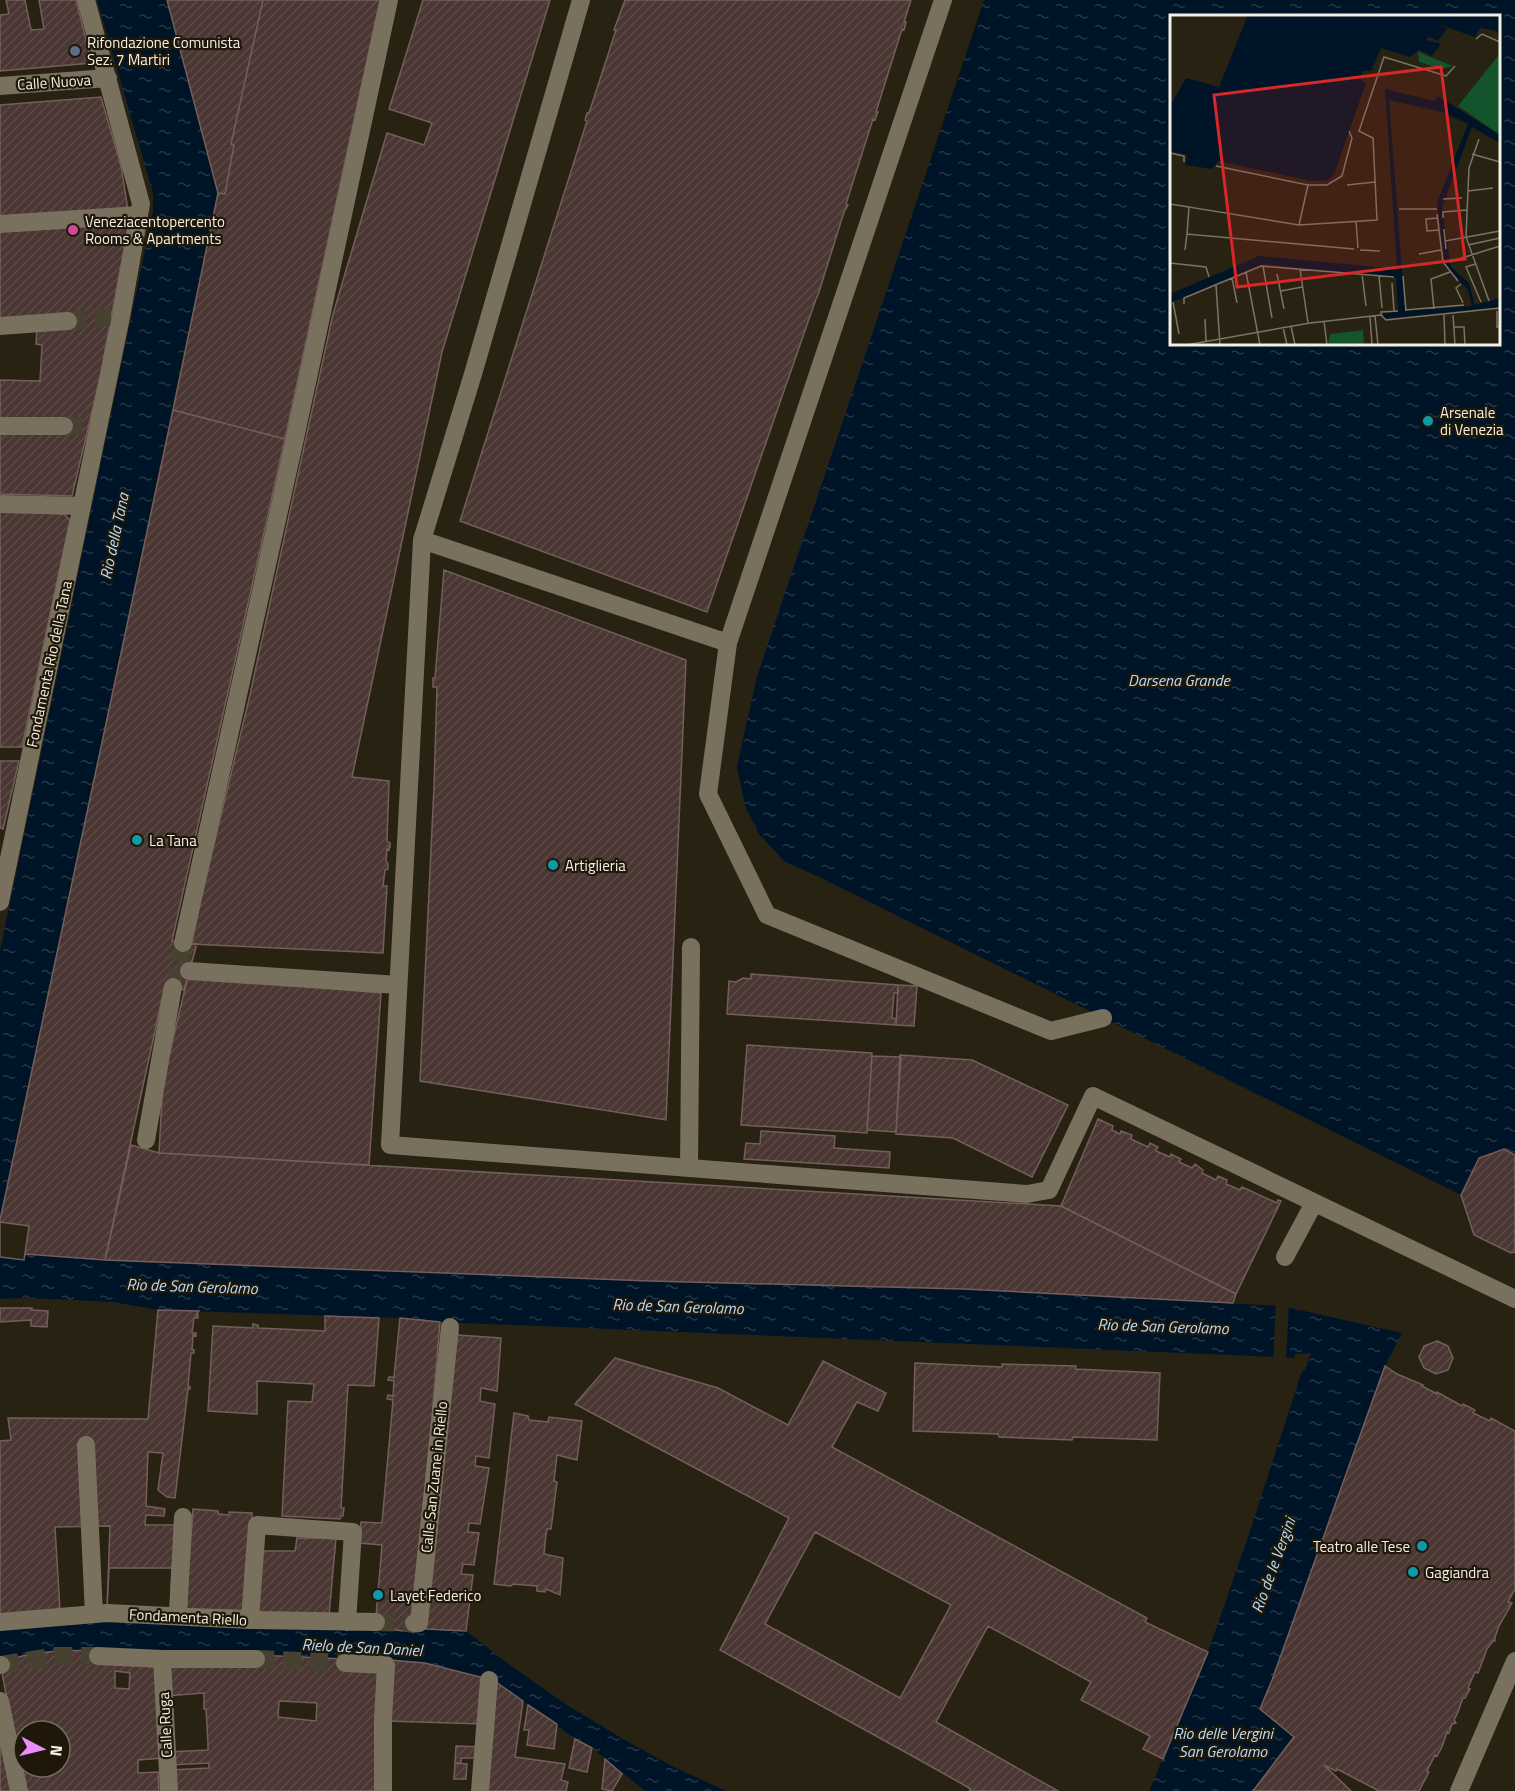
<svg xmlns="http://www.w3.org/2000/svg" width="1515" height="1791" viewBox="0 0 1515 1791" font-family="'Titillium Web',sans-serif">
  <defs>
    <pattern id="water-ripples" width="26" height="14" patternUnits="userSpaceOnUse" patternTransform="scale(1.5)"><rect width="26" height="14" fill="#001427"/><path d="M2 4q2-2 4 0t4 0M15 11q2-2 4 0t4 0" fill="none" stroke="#263646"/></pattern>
    <pattern id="building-hatch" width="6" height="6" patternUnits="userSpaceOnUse" patternTransform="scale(1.5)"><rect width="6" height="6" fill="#4a3633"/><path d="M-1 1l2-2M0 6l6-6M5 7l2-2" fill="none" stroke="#5c4a47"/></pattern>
  </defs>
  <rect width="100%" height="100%" fill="#282212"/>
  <path fill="url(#water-ripples)" fill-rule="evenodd" d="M97,0H167L218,193L0,1220V951L153,211V193Z
    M984,0H1515V1155L1504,1149L1479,1158L1461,1195L821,878L784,861L759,834L745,806L737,766L756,680ZM1172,16H1498V344H1172Z
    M25,1254L155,1263L156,1261L964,1289L1282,1306L1402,1333L1385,1366L1272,1680L1260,1709L1294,1737L1253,1791H1149L1208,1652L1250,1531L1302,1371L1305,1370L1311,1353L1295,1354L1294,1358L1279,1357L440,1322L400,1318L158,1310L113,1302L24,1298L0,1299V1257L23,1260Z
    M115,1618L375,1628L414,1632L426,1629L466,1631L510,1665L567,1705L623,1739L674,1767L726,1791H645L592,1748L575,1739L496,1682L425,1663L123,1650L57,1651L30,1654L0,1662V1627Z"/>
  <path fill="#282212" d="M1276,1303L1289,1304L1286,1360H1273Z"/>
  <path fill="url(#building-hatch)" stroke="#745e5b" stroke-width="1.5" fill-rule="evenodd" d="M6,0H25L31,30L44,29L39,0H76L92,63L0,71V15L9,14Z
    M167,0H263L231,144L234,145L225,194L218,193Z
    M263,0H380L285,439L173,410L218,193L225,194L234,145L231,144Z
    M423,0H550L442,352L352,777L389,781L387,841L390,843V847H389V850L387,849L386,861L388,864V869L385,870L383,886H387L383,953L190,944L249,699L333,314L387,133L424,145L432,123L389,109Z
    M625,0H911L904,22H906L904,30L902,29L876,112H878L875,120L873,119L846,204L848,205L844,212L818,295L816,299L707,612L460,521L587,121L585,120L587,113H589L616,30H614Z
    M101,97L121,166L128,210L0,218V105Z
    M129,222L100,378L72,496L0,494V380L40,381L42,345L36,344L37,327L0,321V231Z
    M173,410L285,439L172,941L197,944L184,990L165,985L105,1260L25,1254L24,1260L0,1257V1220Z
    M0,511L64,514L70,520L22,747H0Z
    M444,570L686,660L666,1120L420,1081L434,787L437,687H433V678H435Z
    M0,761H19L3,829L0,828Z
    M751,974L898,985V993H894L892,1018L896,1019V1025L727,1014L729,981L736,982L743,978L751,979Z
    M188,976L381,993L369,1165L159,1153L164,1061L168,1060Z
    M898,985L917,986L914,1026L896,1025Z
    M747,1045L872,1053L867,1133L741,1125Z
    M900,1055L972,1060L1068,1105L1032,1177L953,1138L896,1134Z
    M872,1056L901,1057L896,1132L867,1130Z
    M1098,1119L1113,1126L1112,1130L1120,1134L1121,1131L1132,1135L1131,1139L1148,1147L1150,1143L1158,1147L1156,1151L1170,1157L1171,1154L1181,1159L1179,1162L1192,1168L1195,1164L1203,1170L1202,1173L1216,1180L1218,1176L1227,1180L1226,1184L1240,1190L1242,1187L1277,1203L1278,1200L1281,1201L1236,1294L1061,1206Z
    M761,1131L835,1136L834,1148L890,1152L889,1168L744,1159L746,1143L760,1144Z
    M131,1145L159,1153L1061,1206L1236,1294L1233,1303L964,1289L650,1281L105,1260Z
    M1504,1149L1515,1155V1252L1511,1253L1474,1235L1461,1195L1479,1158Z
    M0,1222L29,1226L24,1260L0,1257Z
    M0,1308H32V1310L48,1311L47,1327L31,1326V1320L0,1322Z
    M158,1310L199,1311L196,1315H198V1318H194L192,1333H196V1336L193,1335L192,1350H194V1353H191L188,1386L190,1387V1389H188L175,1498L167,1497L158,1490L163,1453L148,1452L146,1506L165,1509L164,1516L146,1515L145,1525H175L170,1609L107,1608L110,1526L55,1527L60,1610L0,1615V1441L11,1440L8,1418L148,1419Z
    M325,1316L379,1318L374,1386L348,1385L341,1508H344L343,1516H341L340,1519L282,1516L288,1401L312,1402L314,1384L257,1381V1414L208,1411L213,1326L253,1328V1324L258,1325V1328L325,1331Z
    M400,1318L440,1322L414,1632L375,1628L382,1545L359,1543L361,1522L382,1523L393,1400L387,1399L388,1395L393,1396L394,1381L388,1380L389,1377H394Z
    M457,1335L501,1338L497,1391L481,1388L480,1401L495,1404L489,1458L476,1456L475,1466L489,1468L480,1524L469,1523L468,1532L479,1533L474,1565L463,1564L461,1574L473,1575L466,1631L426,1629Z
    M1437,1341L1448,1346L1453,1358L1448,1370L1436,1374L1424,1368L1419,1357L1424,1346Z
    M615,1358L718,1388L788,1425L823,1361L886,1393L878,1411L857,1402L832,1447L1147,1618L1145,1622L1208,1652L1163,1759L1143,1749L1150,1736L1081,1700L1091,1682L988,1626L936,1722L1058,1791H969L971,1789L916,1758L720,1650L789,1518L575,1404ZM815,1532L951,1605L900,1698L765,1624Z
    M915,1363L1002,1367V1364L1076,1366L1075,1369L1160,1373L1157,1440L1073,1437L1072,1440L999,1437L998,1434L913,1431Z
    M1385,1366L1397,1374L1423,1385L1422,1386L1437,1394V1392L1462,1406L1463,1404L1475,1410L1473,1413L1490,1421L1491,1418L1515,1431V1589L1508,1602L1512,1603L1499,1626L1495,1637V1641H1493L1487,1649L1478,1673L1475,1672L1468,1688L1470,1689L1465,1698H1463L1458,1712L1454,1720L1456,1723L1452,1724L1449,1733L1447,1732L1442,1747L1437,1756L1435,1755L1427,1771L1429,1772L1419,1791H1379L1337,1769L1336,1771L1324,1765L1351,1791H1253L1294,1737L1260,1709L1272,1680Z
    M514,1413L528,1416L529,1420L548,1422L549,1417L582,1421L577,1460L557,1455L554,1481L557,1482L551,1529H547L546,1534L544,1554L563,1558L560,1595L546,1589L545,1592L537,1591V1586L513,1584L511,1586L494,1584Z
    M193,1509L218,1511V1514L229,1515V1512L252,1513L247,1610L186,1609Z
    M297,1538H336L329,1615L256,1613L259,1551H295Z
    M109,1568H172L170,1609L107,1608Z
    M99,1650L157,1665L163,1758L138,1760V1773L158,1772L159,1791H24L0,1662L30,1654L57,1651ZM115,1671L130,1673L129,1689L115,1688ZM24,1731H60V1767H24Z
    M256,1655L345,1659L383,1672L378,1791H172L171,1770L209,1768V1763L170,1765L169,1752L208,1750V1743L206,1709H204V1693L165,1696L164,1666ZM279,1701L317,1703L316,1721L278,1717Z
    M390,1660L425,1663L488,1679L483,1724L387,1721Z
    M496,1682L523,1701L515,1757L565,1764L561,1780L568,1782L566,1791H483Z
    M528,1705L557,1724L554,1749L527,1745L529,1730H524Z
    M0,1724L14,1791H0Z
    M575,1739L592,1748L587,1772L569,1768Z
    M456,1746L482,1747L480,1758H461V1763H455Z
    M605,1759L622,1774L612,1791L602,1789Z
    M455,1763L467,1764L466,1779H454Z"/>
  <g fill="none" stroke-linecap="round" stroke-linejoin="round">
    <path stroke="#474132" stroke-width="18" stroke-dasharray="18 9" stroke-linecap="butt" d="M68,321L111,317
      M64,426H88
      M183,943L177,970L189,971
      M376,1622L414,1623
      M256,1659L345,1663
      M1,1665L57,1656H98"/>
    <path stroke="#79715e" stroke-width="18" d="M581,0L473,374L422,540L390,1145L1027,1194L1049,1190L1093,1096L1515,1299
      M0,86L108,78
      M0,224L139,215
      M0,326L68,321
      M0,426H64
      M0,504L82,506
      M422,540L728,643L943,0
      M728,643L708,794L767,915L1051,1031L1103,1018
      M0,902L121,317L141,204L86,0
      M183,943L294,443L389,0
      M189,971L398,985
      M146,1140L173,987
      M689,1168L691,947
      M1285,1257L1314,1203
      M86,1445L94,1614
      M178,1616L183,1517
      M250,1620L257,1525L353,1532L347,1622
      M0,1622L107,1613L250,1620L376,1622
      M414,1623H419L450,1327
      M98,1656L162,1659H256
      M162,1659L169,1791
      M345,1663L386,1665L383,1720V1791
      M0,1665H1
      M0,1701L19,1791
      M480,1791L489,1680
      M1459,1791L1515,1661"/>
  </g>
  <circle fill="#5c6f8a" stroke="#1f1809" stroke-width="2" cx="75" cy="51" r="6"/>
  <circle fill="#d1479c" stroke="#1f1809" stroke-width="2" cx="73" cy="230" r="6"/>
  <g fill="#0f9aa8" stroke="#1f1809" stroke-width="2">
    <circle cx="1428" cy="421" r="6"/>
    <circle cx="137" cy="840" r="6"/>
    <circle cx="553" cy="865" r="6"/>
    <circle cx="1422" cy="1546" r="6"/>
    <circle cx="1413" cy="1572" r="6"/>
    <circle cx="378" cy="1595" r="6"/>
  </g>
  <g text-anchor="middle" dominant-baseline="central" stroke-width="4.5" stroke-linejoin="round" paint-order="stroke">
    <g font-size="15" fill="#f4efe5" stroke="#1f1809" text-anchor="start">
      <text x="87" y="42">Rifondazione Comunista<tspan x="87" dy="17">Sez. 7 Martiri</tspan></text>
      <text x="85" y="221">Veneziacentopercento<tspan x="85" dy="17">Rooms &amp; Apartments</tspan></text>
      <text x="1440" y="412">Arsenale<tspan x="1440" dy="17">di Venezia</tspan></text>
      <text x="149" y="840">La Tana</text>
      <text x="565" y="865">Artiglieria</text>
      <text x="1410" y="1546" text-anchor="end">Teatro alle Tese</text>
      <text x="1425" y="1572">Gagiandra</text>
      <text x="390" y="1595">Layet Federico</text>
    </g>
    <g font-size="15" fill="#f4efe5" stroke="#1f1809">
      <text transform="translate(54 82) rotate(-4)">Calle Nuova</text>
      <text transform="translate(49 664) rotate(-78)">Fondamenta Rio della Tana</text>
      <text transform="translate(434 1477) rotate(-84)">Calle San Zuane in Riello</text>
      <text transform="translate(188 1617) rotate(3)">Fondamenta Riello</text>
      <text transform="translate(165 1725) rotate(-93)">Calle Ruga</text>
    </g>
    <g font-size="16" font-style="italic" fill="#b6dcfd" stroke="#1f1809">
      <text transform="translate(114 536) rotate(-78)">Rio della Tana</text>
      <text x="1179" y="680">Darsena Grande</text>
      <text transform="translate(192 1286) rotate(2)">Rio de San Gerolamo</text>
      <text transform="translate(678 1306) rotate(2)">Rio de San Gerolamo</text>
      <text transform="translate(1163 1326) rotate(2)">Rio de San Gerolamo</text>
      <text transform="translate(1273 1565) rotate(-70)">Rio de le Vergini</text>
      <text transform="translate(362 1647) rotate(3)">Rielo de San Daniel</text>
      <text x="1223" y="1733">Rio delle Vergini<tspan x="1223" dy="18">San Gerolamo</tspan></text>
    </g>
  </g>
  <g transform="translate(1170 15)">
    <rect width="330" height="330" fill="#282212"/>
    <path d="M248,37L283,51L272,54L249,47ZM328,41L330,43V120L288,91ZM193,315L194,330H158L160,319Z" fill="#13542d"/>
    <path d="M78,0H330V24L327,16L310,13L305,22L270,10L277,14L268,26L259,22L256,25L271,29L262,41L249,35L240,42L211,33L201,56H192L190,64L196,68L164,159L158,165L142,166L48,146L42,154L16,150L17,140L0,136V91L16,63L49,72ZM215,74L264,86L268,81L330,120V128L302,112L272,192L281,252L299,268L305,290L330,283V292L213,304V298L228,297L226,263L92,249L0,288V279L89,241L227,254ZM219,85L272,97L298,109L267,188L275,250L298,275L302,291L235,296Z" fill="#001427" fill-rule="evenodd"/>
    <path fill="none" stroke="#7a7466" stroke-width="1.5" d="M306,24L312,19L330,27M309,124L299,153L296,222L319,286M0,138L14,141V147M302,139L330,147M46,151L138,170L129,210M138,170H157L172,161L182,123L179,116M177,170L205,167M298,176L323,173M273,184L292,183M0,189L19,192M229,194H267M267,199L273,247L288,266M268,203L256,204L257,216L269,215M273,203V197L297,195M186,206L188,233M274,214L276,234M17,219L19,192L129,210L207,205L203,123L189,116L214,42L276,61L285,51M275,226L330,216M298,230L330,223M15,235L17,219L184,234M190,235L210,236M249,239L271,235M279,247L330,231M0,248L36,252L39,262M305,249L296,252L311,287M93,251L102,303M130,254L138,308M76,257L90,330M107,259L114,294M192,259L196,291M209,261L212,293M233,261L236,296M62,263L67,288M222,268L224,296M291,269L286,273L293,288M46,270L50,330M111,276L132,272M3,287L9,319M14,289V283L91,251L224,262M264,294L261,264L280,257M235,295L294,290M327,296V312L330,311M211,300L216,305L330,293M211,300V297L228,296M274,300L275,330M283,300L285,330M205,301L208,330M200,302L202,330M35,304L36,326M154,306L157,330M121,311L125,330M113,312L117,330M284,312H294L295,330M16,330L140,308L211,300"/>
    <path fill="#d62828" fill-opacity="0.15" stroke="#d62828" stroke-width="3" d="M271,52L295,244L67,272L44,80Z"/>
    <rect width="330" height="330" fill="none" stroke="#f4efe5" stroke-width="3"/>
  </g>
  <g transform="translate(42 1749) rotate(97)"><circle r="28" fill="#1f1809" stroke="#746e61" stroke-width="1.5"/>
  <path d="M0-4.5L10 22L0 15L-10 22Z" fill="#ea8dfd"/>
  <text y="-9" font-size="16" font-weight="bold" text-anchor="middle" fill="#f4efe5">N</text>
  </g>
</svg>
